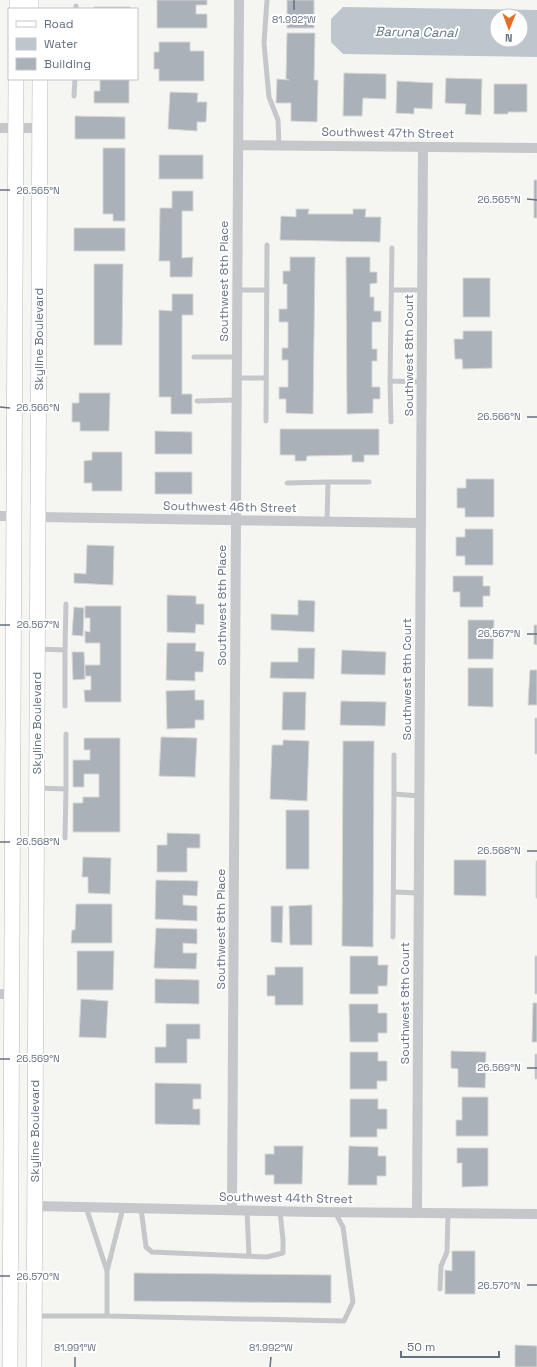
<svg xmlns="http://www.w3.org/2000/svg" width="537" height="1367" viewBox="0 0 537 1367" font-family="'Space Grotesk',sans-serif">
  <rect width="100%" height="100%" fill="#f5f5f1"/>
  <path fill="#bec6cd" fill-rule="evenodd" d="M343,7L537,10V57L343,54L331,42V19ZM497,16H521V40H497Z"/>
  <path fill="#abb1b8" stroke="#d6d7d4" d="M157,0H207V5H196V14H207V28H157Z
    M287,0H314V28H287Z
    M94,7H130V9H94Z
    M287,33H315L314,80H318L317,122L291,121V103H276L277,79L289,80L286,79Z
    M159,42H190V51H204V81H159V69H154V52H159Z
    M344,73L386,74V99L363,98L362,116H343Z
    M446,78L482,79L481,115L465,114L466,104L445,103Z
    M100,79H129V103H94V91H100Z
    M397,81L433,83L432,109L414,108V114L396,113Z
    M494,84H527V112H508V114H494Z
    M170,92L198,93L197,102H207L206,122H197V131L168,129Z
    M75,116L125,117V139H75Z
    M103,148H125V221H113V214H103Z
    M159,155H203V179H159Z
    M534,180H537V218H534Z
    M172,191H193V211H182V258L193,257L192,277H170V261H159L160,208H172Z
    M296,209H309L308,214H353V209H366L365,217H381L380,242L280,240L281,216L296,217Z
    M74,228H125V251H74Z
    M290,257H315L313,414L286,413V399H279V387H288V360H282V348H288V322H279V309H287V284H283V271H290Z
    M346,257H370V272H377V283L370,284V297H374V311H381V322H372V349H377V361H372V387H380V399H373V413L347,414Z
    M94,264H123L122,345H94Z
    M463,278H490V317H463Z
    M172,294H193V315H182V394H192V414H171V397H159V310L172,311Z
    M463,331H492V368L463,369L462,359H455L454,339H463Z
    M79,393H110L109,431H80V422H72V403H79Z
    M280,429H379V455H364V462H352V455L307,456L306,461H295V455H280Z
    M155,431L192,432V454H155Z
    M92,452H122V491H92V483H84V461L92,460Z
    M155,472H192V494H155Z
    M466,479H494V517H465V508H457V488H466Z
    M465,529H493V565H465V556H456V537H465Z
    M87,545L114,546L113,585L74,583V573L86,574Z
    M453,576H483V586H490V596H483V607H460V592H453Z
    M167,595L196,596V604H204V625L196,624L195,633L167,632Z
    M298,600L315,601L314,632L271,630V614L298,615Z
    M85,606H121V702H85L84,690H91V676H85V665H100V643H85V631L90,632V618H85Z
    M74,607L84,608L83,636L72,635Z
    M468,620H494L493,659H468Z
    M534,625H537V645L534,644Z
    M167,643H196L195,651L204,652L203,672H195V681L166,680Z
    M298,648H315L314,679L270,678L271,662H298Z
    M342,650L386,652L385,675L341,674Z
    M72,652H84L85,679L73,680Z
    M468,668H493V707L468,706Z
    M530,670H537V705H528Z
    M195,690V700H204V720H195V728L167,729L166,691Z
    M283,692H306L305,730H282Z
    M341,701L386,702L385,726L340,725Z
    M535,718H537V754H535Z
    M161,737L197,738L195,777L159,776Z
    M84,738H120V832H73V803H83V797H99V774H84V787H73V760H90V750H84Z
    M283,740L309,741L307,801L270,799L272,745H283Z
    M343,741H374L373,947L342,946Z
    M286,810H309V869H286Z
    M167,833L200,834V848H187V872H157V845H167Z
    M83,857L111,858L110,894L88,893V877H82Z
    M454,860H486V896L454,895Z
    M536,861H537V898H536Z
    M156,880L198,881L197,896L183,895V905L197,906V921L155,919Z
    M76,904H112V943H71L72,930H75Z
    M312,905V945H290L289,906Z
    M271,906H283L282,943L271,942Z
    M156,928L197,929V944L183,943V953H197L196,969L154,968Z
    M77,951H114L113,990H77Z
    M350,956H378V965H388L387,986H378V994H350Z
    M535,956H537V994H535Z
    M275,967H303V1005H275V996H267V975H275Z
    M155,979L199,980V1004L155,1003Z
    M81,999L108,1001L106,1038L79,1037Z
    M533,1003H537V1042H532Z
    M349,1004H378V1013H387V1033H378V1042H350Z
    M166,1024H200V1039H187V1063H155V1047H166Z
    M451,1051L486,1052L485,1088L458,1087V1069L451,1068Z
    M350,1052H378V1061H387V1081H377V1089H350Z
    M535,1054H537V1079H535Z
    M155,1083L201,1084V1099H193V1109H200V1125L155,1124Z
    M462,1097H488V1136H456V1120H462Z
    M350,1099H378V1109H387V1129H377V1137H350Z
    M274,1146H303L302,1184H274V1175H265V1154H274Z
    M349,1146L378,1147V1156H386V1176H377V1185H348Z
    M457,1148H488V1186L462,1187V1163H457Z
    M452,1251H475V1294H445V1270L452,1271Z
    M134,1273L331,1275V1303L134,1301Z
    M515,1345L537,1346V1367H515Z"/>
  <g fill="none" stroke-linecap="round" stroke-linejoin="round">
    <g stroke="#b7babf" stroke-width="16">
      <path id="secondary" d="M31,0V9
        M17,9V0
        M10,1367L16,79
        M34,1367L40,79"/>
    </g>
    <path stroke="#c5c7cb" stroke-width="5" d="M267,0L264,43L269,97L278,120L279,145
      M76,9V6
      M74,96L75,79
      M392,248L390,381L421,382
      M237,290H267
      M392,290H422
      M194,357H237
      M236,378H266
      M390,381L391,422
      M197,401L236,400
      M266,421L267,245
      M287,483L328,482
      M327,522L328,482H369
      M38,649L65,650V706
      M65,650L66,604
      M38,788L66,789V734
      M394,794V755
      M65,838L66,789
      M394,892L419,893
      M393,937L394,794L420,796
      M86,1207L107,1271L123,1208
      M141,1208L146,1247L152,1252L267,1257L283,1253V1240L280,1211
      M247,1210L249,1256
      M107,1271V1316L344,1321L353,1302L343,1227L335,1212
      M440,1289L441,1266L447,1252L448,1213
      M35,1316H107"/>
    <path stroke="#c5c7cb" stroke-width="10" d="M0,128H40
      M238,145L537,148
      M0,516H15
      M38,517L421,523
      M0,994H12
      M35,1206L314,1212L537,1214
      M232,1210L239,0
      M417,1212L423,147"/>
    <use href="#secondary" stroke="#fff" stroke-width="15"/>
  </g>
  <path fill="none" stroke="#647083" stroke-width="1.5" d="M294,10V0M0,190H10M527,199L537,200M0,407L10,408M527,417H537M0,625H10M527,634H537M0,842H10M527,851H537M0,1059H10M527,1068H537M0,1276H10M527,1285H537M75,1367V1357M270,1367L271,1357"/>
  <g text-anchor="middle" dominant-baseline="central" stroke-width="4" stroke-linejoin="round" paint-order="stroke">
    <g font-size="12" fill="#647083" stroke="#fff">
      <text transform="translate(388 133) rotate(1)">Southwest 47th Street</text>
      <text transform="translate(224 281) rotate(-90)">Southwest 8th Place</text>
      <text transform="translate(39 339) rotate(-90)">Skyline Boulevard</text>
      <text transform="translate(409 355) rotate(-90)">Southwest 8th Court</text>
      <text transform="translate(230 507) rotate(1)">Southwest 46th Street</text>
      <text transform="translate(222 605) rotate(-90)">Southwest 8th Place</text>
      <text transform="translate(407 679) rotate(-90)">Southwest 8th Court</text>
      <text transform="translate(37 723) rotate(-90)">Skyline Boulevard</text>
      <text transform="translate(221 929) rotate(-90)">Southwest 8th Place</text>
      <text transform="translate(405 1003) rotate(-90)">Southwest 8th Court</text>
      <text transform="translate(35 1131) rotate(-90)">Skyline Boulevard</text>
      <text transform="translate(286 1198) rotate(1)">Southwest 44th Street</text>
    </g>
    <g font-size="13" font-style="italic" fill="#647887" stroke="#fff">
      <text transform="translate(416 32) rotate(1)">Baruna Canal</text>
    </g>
  </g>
  <g font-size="10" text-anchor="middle" fill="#647083" stroke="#fff" stroke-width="4" stroke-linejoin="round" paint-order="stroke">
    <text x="294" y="23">81.992°W</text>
    <text x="38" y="194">26.565°N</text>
    <text x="499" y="203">26.565°N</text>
    <text x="38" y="411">26.566°N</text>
    <text x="499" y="420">26.566°N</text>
    <text x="38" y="628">26.567°N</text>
    <text x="499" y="637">26.567°N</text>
    <text x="38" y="845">26.568°N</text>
    <text x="499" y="854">26.568°N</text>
    <text x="38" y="1062">26.569°N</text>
    <text x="499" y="1071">26.569°N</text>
    <text x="38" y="1280">26.570°N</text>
    <text x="499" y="1289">26.570°N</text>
    <text x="75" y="1351">81.991°W</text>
    <text x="271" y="1351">81.992°W</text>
  </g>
  <rect x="8" y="8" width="130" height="72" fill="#ffffff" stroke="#c1c6cd"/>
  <rect x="16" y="21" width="20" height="6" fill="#ffffff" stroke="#c1c6cd"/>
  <text x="44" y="28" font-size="12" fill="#647083">Road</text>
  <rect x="16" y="38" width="20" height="12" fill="#bec6cd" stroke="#c1c6cd"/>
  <text x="44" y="48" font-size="12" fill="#647083">Water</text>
  <rect x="16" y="58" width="20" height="12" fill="#abb1b8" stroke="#c1c6cd"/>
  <text x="44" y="68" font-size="12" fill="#647083">Building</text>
  <g transform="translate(509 28) rotate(181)"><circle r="19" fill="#ffffff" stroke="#c1c6cd"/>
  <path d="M0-3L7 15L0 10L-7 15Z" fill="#e66d21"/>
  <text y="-6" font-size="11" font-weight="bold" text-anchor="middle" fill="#647083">N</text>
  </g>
  <path d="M401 1351v6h98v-6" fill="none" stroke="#647083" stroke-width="2"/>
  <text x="407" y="1351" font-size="12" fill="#647083" stroke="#ffffff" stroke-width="3" paint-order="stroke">50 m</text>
</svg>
